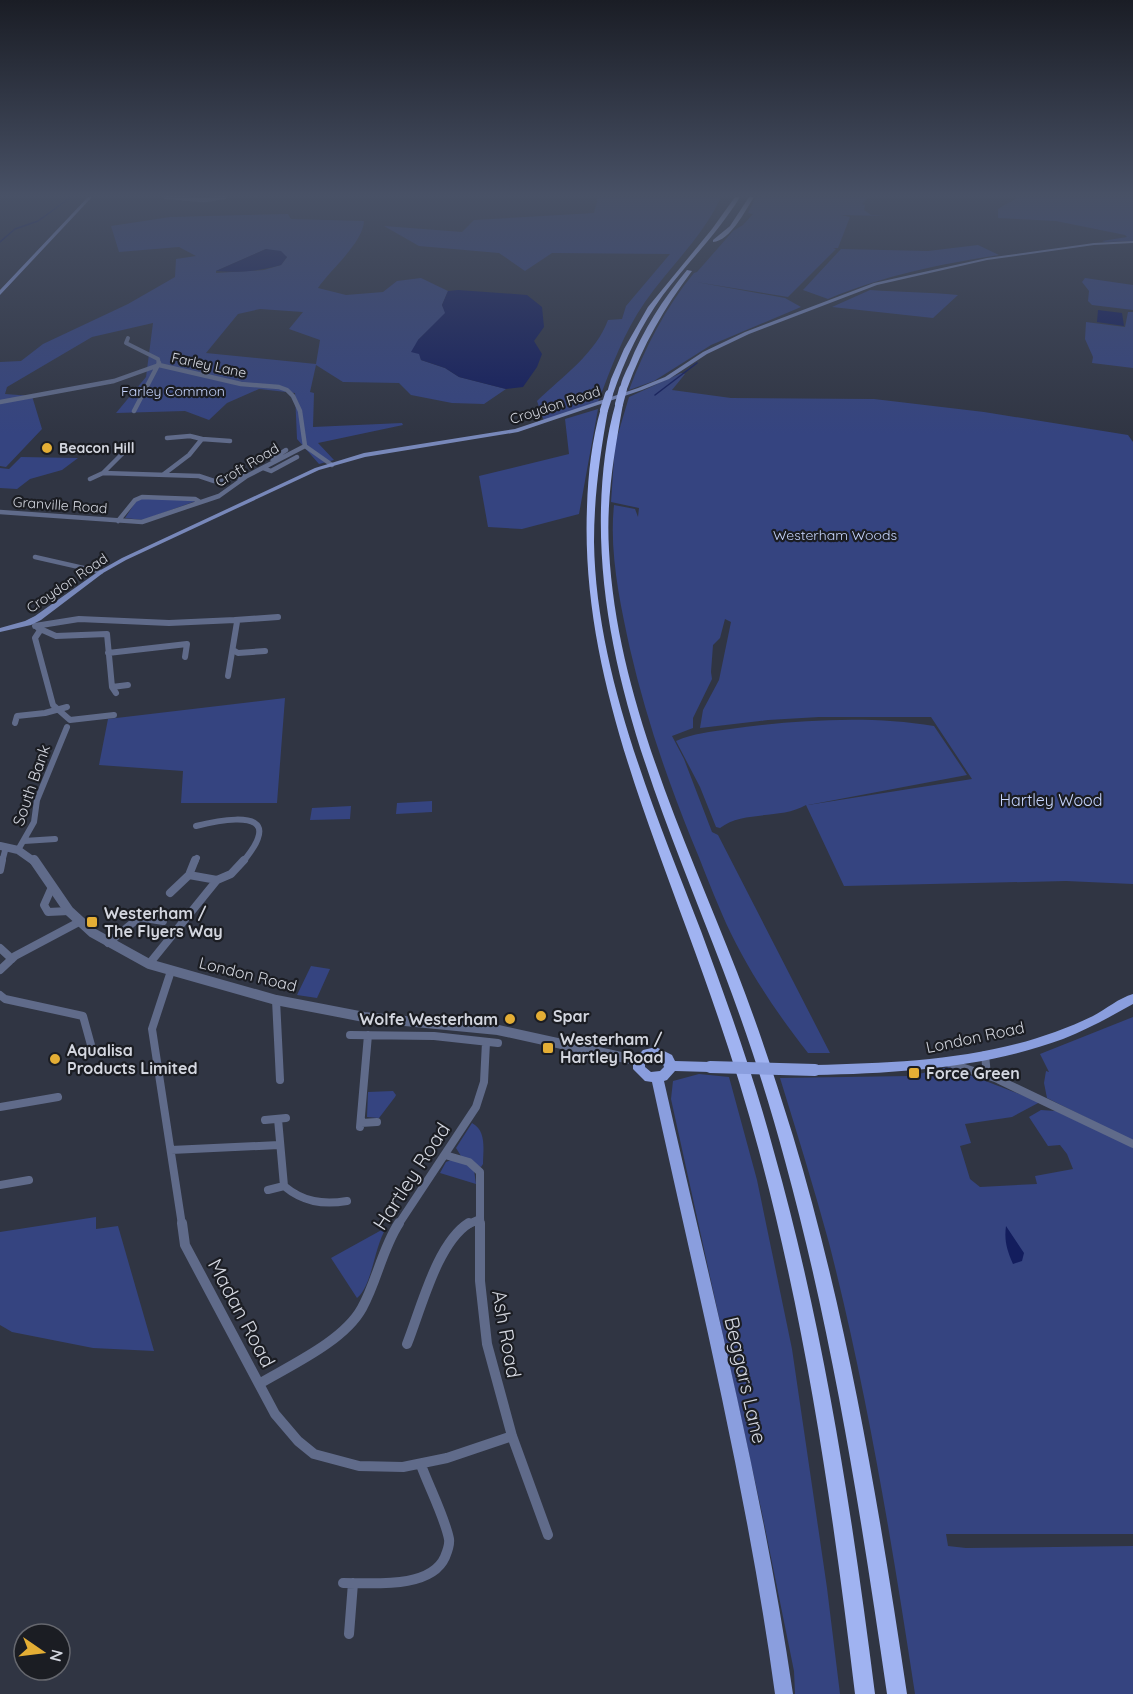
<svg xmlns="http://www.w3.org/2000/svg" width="1133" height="1694" viewBox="0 0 1133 1694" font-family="Quicksand,sans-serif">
  <rect width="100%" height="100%" fill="#303543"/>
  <path fill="#354480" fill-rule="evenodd" d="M598,197H721C703,237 670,266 645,302C624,332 611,368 598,402L544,421L537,401C562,377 596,353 608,320L622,319L626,306L670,254L552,253L525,271L499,253L419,246L384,226L462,232L474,220L594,213Z
    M756,197H868L862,204L865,205L864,210L871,215L884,216L841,215L850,217L838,248H833L836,249L788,297L696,282L785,298L801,307L711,345L654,381L629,390C645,348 665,308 694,273L697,272L733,231L743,225L753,214L748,213Z
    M1016,197H1133V241L1105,242L1102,241L1127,237L1125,235L1056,221L998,218V209L1017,198Z
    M288,214L291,219L364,221C363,243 330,270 318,288L346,295L383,292L397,281L421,278L448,291L442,305L446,313L418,340L421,360L445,368L459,377L506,389L484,404L452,403L411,395L399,383L343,382L316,365L310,392L314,393L313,427L402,423L403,425L318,443L334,460L319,464L297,439L295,393L259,389L227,403L209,420L185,411L116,413L146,377L153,323L92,337L7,387L5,394L32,396L42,429L6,467L0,466V362L21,361L43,344L128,304L175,277L176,259L196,256L179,247L119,252L111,226L170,217ZM266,249L287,257L281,265L264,270L216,273V271ZM260,309L303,312L289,329L320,340L316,364L206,353L238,314Z
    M978,245L999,255C940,264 882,276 828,299L803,290L841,249L928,251Z
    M1085,278L1133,285V310L1092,305L1088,301L1089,291L1082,282Z
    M870,290C900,292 928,292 958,295L933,318L832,307Z
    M1128,312H1133V368L1092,363L1093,357L1085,339L1086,322L1125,327Z
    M681,373L685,374L672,390L731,398L874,399L984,412L1128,435L1133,442V884L1066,881L844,886L806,805C780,820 743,810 720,828L716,827L700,787L676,741C694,733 710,732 730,729C795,720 869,715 934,726L967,775L808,805L972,779L931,717H819L768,720L700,728L703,710L719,680L731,622L725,619L720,638L713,645L711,672L712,679L693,718V728L672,736L684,759L712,832L718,835L830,1053H808C775,1011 743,963 722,914C711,889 702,864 691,838C666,776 645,714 630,649C620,603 609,552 614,505L635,509L638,517L639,508L611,502L615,444L629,397Z
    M598,409L579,514L522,529L488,527L479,476L569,454L565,419Z
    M21,457L78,458L62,470L30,479L17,489L0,488V468L9,469Z
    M146,497L196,501L143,520L125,518L137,500Z
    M285,698L277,803H181L183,771L99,765L108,719Z
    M432,801V812L396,814L397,803Z
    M351,806L350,819L310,820L312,808Z
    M311,966L330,969L317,998L297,995Z
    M1133,1017V1141L1047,1098L1044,1083L1046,1071L1049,1072L1040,1054Z
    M949,1067L1040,1102L1012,1117L965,1124L971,1143L960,1146L970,1179L980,1187L1037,1184L1035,1176L1073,1169L1067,1154L1060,1145L1048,1146L1029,1117L1041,1110L1056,1111L1133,1147V1534H946L948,1546L966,1548L1133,1546V1694H915C892,1543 867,1391 829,1243C814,1188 797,1133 780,1078L910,1076Z
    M699,1074L729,1077L757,1180L792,1349L827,1588L840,1694H795L794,1671L762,1513L671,1099L673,1081Z
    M393,1091L396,1095L395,1097L379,1118L367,1117L368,1092Z
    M472,1123C487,1131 483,1150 483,1164L481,1167L461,1156L456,1148Z
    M451,1160L465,1164L474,1170L476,1184L440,1173L446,1162Z
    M96,1217V1229L118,1226L154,1351L93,1348L12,1332L0,1325V1232Z
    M387,1227C374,1245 373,1285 357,1298L331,1258Z"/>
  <path fill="#131d5d" d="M266,249L281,251L287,257L281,265C259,271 238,273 216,271Z
    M458,290L527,295L542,307L544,327L534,341L542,354L537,367L523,387L506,389L459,377L445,368L421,360L419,354L411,352L418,340L445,313L442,305L448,291Z
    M1098,310L1122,313L1124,326L1097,322Z
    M1006,1226L1024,1253L1022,1261L1013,1264C1007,1250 1004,1241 1006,1226Z"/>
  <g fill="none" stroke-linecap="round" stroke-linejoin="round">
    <path stroke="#131d5d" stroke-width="1.5" d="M0,242L15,229L38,221L71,197
      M655,395L697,363"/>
    <path stroke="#606b8a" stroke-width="4" d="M128,338L126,343L158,359L159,365"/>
    <path stroke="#606b8a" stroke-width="4.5" d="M0,402L114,381L159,365L241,384L279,387L287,390L293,396L300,411L305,446L332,465
      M134,411L159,363
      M202,439L230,441
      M272,459L286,450
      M263,468L271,471L297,457
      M103,473L125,451
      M164,474L189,455L202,439L190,436L167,438
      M90,479L103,473L199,476L214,481L246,476
      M0,512L142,522L219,496L247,476L305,446
      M118,521L135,500L142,497L195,499L200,502
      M35,557L101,572"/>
    <path stroke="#606b8a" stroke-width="6" d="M235,620L278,617
      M35,626L79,619L169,623L235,620L237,622L228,676
      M38,628L56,636L107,634L112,687L116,693
      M41,629L35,638L53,705L70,720L114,715
      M233,650L238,653L265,651
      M108,653L187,644L185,657
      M112,687L128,685
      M15,723L17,716L45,713L67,707
      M196,826C208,823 269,808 258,838C256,846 248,855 243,862
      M24,841L55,839
      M18,850L34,822L37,800L67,727
      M2,862L6,847
      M195,862L197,858"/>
    <path stroke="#606b8a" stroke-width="8" d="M0,870L2,860
      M189,875L195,860
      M52,887L44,905L48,912L69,911
      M170,893L189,875L217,880
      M127,915L163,921
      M108,943L140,917
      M0,948L12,959
      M149,964L217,880L231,874L244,860
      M0,970L15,956L79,922
      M171,971L152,1029L182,1225
      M0,995L5,999L83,1016L91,1045
      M276,1000L280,1080
      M350,1035L434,1036L498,1043
      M985,1055L987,1075
      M949,1063L995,1078L1133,1144
      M0,1107L58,1097
      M278,1119L284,1186C303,1202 323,1205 347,1201
      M265,1120L286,1118
      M361,1123L377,1122
      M360,1127L368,1035
      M171,1150L279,1145
      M445,1155L469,1162L480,1172V1225
      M0,1185L29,1180
      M268,1190L284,1186
      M398,1225L476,1107L484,1082L486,1042
      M467,1225L480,1219"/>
    <path stroke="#606b8a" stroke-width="10" d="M182,1223L185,1245L275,1414L298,1441L314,1454L359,1466L403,1467L447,1458L512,1436
      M480,1223V1281L487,1344L512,1436L548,1535
      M407,1344C421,1309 437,1243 469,1223
      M259,1384C291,1365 344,1341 362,1308C377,1281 382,1249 399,1223
      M343,1583C373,1583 431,1589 445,1557C447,1552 450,1545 449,1539C445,1518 429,1487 421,1465
      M349,1634L353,1583"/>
    <path stroke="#606b8a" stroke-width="4.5" d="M166,197L205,200L224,197"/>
    <path stroke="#606b8a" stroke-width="8" d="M0,846L18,850L35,862"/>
    <path stroke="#606b8a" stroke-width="10" d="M34,860L69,911L93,933L149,964L276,1000L364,1017L498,1030L639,1061"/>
    <path fill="#7888ba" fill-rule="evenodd" d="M1133,241V243L1094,245L987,260L877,285L749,334L707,354L669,379L642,390L518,432L365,457L319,470L126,560L103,573L41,620L31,625L0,632V628L25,621L35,616L99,571L122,558L315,468L364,453L515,429L638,388L665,377L703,352L745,332L874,283L987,258L1094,243Z"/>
    <path fill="#8a9ede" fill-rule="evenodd" d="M88,197H92L0,295V290Z
      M1133,994V1004C1110,1017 1088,1029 1063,1039C984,1068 899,1073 815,1075L811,1073L809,1070L811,1067L815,1065C895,1063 978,1060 1055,1032C1068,1027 1081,1022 1093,1016C1106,1009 1119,998 1133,994Z
      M656,1047L672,1055L675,1061L710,1062L714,1064L716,1067L714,1070L710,1072L675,1071L667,1080L664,1081C710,1284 763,1488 793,1694H775C747,1488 696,1285 652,1082L645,1081L633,1069V1061L643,1050ZM650,1057H655L662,1061L664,1067L660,1071L651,1072L645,1067V1063Z"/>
    <path fill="#a0b3f1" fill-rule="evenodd" d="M735,197H740C718,233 688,262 663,295C641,325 625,359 613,394L606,396L611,379L624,349L648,307L712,229Z
      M749,197H754C745,211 730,241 713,242V240L730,226Z
      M687,270L692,271C664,308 643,345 627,389L620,391C620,383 625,373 629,365C643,330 663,299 687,270Z
      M616,402L623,404C614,454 606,499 609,550C617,698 684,836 737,972C758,1026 776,1081 793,1136C848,1319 879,1506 907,1694H887C861,1515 833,1336 785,1161C768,1097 747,1033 723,970C666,820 597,672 601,508C602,473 606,436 616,402Z
      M601,408L608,410C600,454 594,497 594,542C596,674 654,809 701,931C728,1004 754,1077 774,1152C824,1329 852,1512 875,1694H855C833,1511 807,1329 759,1151C739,1076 714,1003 687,930C637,793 581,655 587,507C588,474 592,439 601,408Z"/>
    <path stroke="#8a9ede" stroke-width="12" d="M710,1067L815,1070"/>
    <path stroke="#a0b3f1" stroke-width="8" d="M619,404L623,389
      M604,410L609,394"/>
  </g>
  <linearGradient id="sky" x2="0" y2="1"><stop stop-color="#1a1d25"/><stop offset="0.45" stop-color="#485166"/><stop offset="1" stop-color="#485166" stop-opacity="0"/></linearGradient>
  <rect width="1133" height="434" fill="url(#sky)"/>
  <g fill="#e4ae35" stroke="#1b1d23" stroke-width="2">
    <circle cx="47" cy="448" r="6"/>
    <rect x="86" y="916" width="12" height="12" rx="3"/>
    <circle cx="541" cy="1016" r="6"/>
    <circle cx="510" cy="1019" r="6"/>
    <rect x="542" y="1042" width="12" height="12" rx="3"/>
    <circle cx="55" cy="1059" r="6"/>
    <rect x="908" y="1067" width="12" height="12" rx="3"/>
  </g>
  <g text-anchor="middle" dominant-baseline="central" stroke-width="4.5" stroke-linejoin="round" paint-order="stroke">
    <g font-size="14" fill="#d3d6df" stroke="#1b1d23">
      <text transform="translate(209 365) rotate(12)">Farley Lane</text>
      <text transform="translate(555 405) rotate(-18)">Croydon Road</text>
      <text transform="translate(247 465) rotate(-31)">Croft Road</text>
      <text transform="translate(60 505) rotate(4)">Granville Road</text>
      <text transform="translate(67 583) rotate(-34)">Croydon Road</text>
    </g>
    <g font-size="14" fill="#c7d5fd" stroke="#1b1d23">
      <text x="173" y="391">Farley Common</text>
      <text x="835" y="535">Westerham Woods</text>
    </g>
    <g font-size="14" font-weight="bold" fill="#d3d6df" stroke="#1b1d23" text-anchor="start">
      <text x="59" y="448">Beacon Hill</text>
    </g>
    <g font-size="16" fill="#d3d6df" stroke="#1b1d23">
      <text transform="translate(31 785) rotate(-71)">South Bank</text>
      <text transform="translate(248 974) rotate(14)">London Road</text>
      <text transform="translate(975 1037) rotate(-12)">London Road</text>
    </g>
    <g font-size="16" fill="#c7d5fd" stroke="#1b1d23">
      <text x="1051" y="800">Hartley Wood</text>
    </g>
    <g font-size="16" font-weight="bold" fill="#d3d6df" stroke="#1b1d23" text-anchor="start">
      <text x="104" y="913">Westerham /<tspan x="104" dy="18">The Flyers Way</tspan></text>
      <text x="553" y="1016">Spar</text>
      <text x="498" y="1019" text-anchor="end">Wolfe Westerham</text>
      <text x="560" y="1039">Westerham /<tspan x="560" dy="18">Hartley Road</tspan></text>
      <text x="67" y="1050">Aqualisa<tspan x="67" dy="18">Products Limited</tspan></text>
      <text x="926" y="1073">Force Green</text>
    </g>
    <g font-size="20" fill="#d3d6df" stroke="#1b1d23">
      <text transform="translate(411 1176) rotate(-57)">Hartley Road</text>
      <text transform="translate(242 1313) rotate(62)">Madan Road</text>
      <text transform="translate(507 1334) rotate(80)">Ash Road</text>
      <text transform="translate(746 1380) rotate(77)">Beggars Lane</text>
    </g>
  </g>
  <g transform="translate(42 1652) rotate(104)"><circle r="28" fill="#1b1d23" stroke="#65676e" stroke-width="1.5"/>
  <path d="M0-4.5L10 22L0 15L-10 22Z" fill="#e4ae35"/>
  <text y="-9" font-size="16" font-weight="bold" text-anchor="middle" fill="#d3d6df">N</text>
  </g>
</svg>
